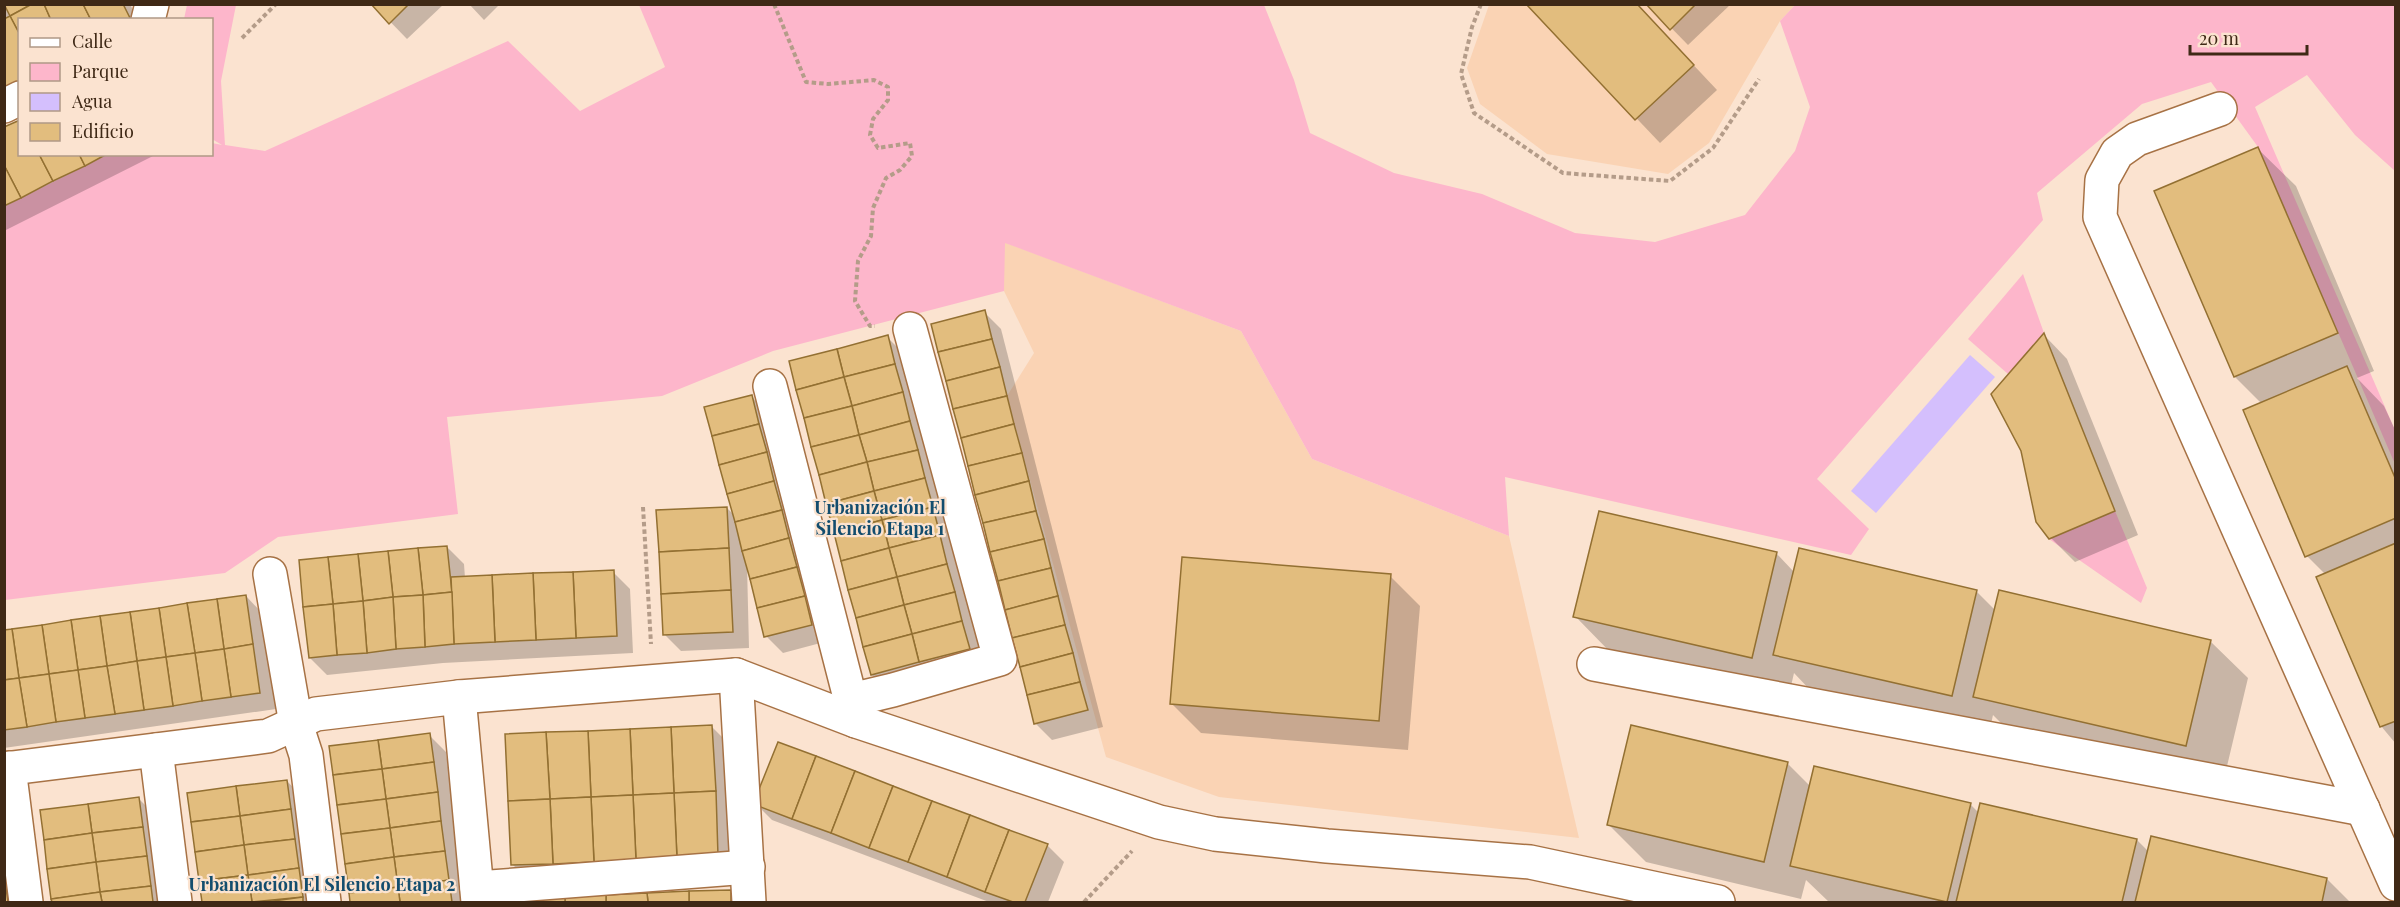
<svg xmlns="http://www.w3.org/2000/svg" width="2400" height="907" font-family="'Playfair Display',serif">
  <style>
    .built { fill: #fad3b4 }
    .green { fill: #fdb6cb }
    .water { fill: #d4bffd }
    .shadow { fill: #0003 }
    .building { fill: #e2bd7e; stroke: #937032; stroke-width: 1.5 }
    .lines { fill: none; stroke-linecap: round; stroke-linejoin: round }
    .minor-casing { stroke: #a77245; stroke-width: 36 }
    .path { stroke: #b49c89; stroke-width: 4; stroke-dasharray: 4.5 3; stroke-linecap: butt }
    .minor { stroke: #fff; stroke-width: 33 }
    .labels { text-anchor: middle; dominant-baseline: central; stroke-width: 4.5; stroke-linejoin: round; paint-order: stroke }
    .neighbourhood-label { font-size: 18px; font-weight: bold; fill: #134d6e; stroke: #fbe3d0 }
  </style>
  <rect width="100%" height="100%" fill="#fbe3d0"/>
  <g class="built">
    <polygon points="1489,5 1795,5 1780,21 1709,143 1668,174 1547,154 1480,104 1467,68"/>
    <polygon points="1004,242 1241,331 1312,459 1509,536 1579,838 1219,797 1106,757 1007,396 1034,353 1004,291"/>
  </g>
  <g class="green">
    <polygon points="187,5 236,5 221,81 225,145 265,151 508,41 580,111 665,67 639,5 1264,5 1294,80 1310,133 1394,173 1482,194 1575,233 1655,242 1745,215 1795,151 1810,107 1780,21 1795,5 2395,5 2395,171 2355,135 2307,75 2255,107 2395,430 2395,464 2258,147 2211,82 2142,104 2037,193 2043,220 1817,479 1869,529 1851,555 1505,477 1509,536 1312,459 1241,331 1005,243 1004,291 773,351 662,396 447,417 458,514 278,537 225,573 5,600 5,206 107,155 212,154 212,143 222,145 212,139 212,20 184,19"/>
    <polygon points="2023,274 2044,333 2008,374 1968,339"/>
    <polygon points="2115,511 2147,588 2141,603 2049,539"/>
  </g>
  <polygon class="water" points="1970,355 1995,377 1876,513 1851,491"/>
  <g class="shadow">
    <polygon points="4,4 130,4 138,20 20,20 4,122"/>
    <polygon points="373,4 444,4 407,39"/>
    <polygon points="469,4 500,4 484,20"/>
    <polygon points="1528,4 1636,4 1717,90 1660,143"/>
    <polygon points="1648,4 1731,4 1688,45"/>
    <polygon points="4,129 20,154 157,154 4,231"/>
    <polygon points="2258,149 2296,186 2374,371 2357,378 2384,406 2396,432 2396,744 2381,726 2325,574 2307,556 2262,404 2235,377 2156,192"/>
    <polygon points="984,312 1001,329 1103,727 1052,740 1035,723"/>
    <polygon points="2044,335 2067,359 2138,535 2075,562 2051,538"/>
    <polygon points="887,337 904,354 986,666 889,691 872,675"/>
    <polygon points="752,397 769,414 828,641 783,653 766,636 747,565 749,648 681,651 664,634 727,508 734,515"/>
    <polygon points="447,547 464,564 465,578 613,572 630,589 633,653 443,663 327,675 310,658"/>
    <polygon points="1776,553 1794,572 1976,591 1995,610 2210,641 2248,678 2223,783 2012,734 1993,715 1989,733 1812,692 1794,673 1789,695 1612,654 1575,616"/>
    <polygon points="1390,576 1420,606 1408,750 1201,733 1171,703"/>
    <polygon points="246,596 262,613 276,709 4,748 4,632"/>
    <polygon points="712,727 729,744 734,873 530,882 513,865"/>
    <polygon points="429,735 446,752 466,902 352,902 331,747"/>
    <polygon points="1787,763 1811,787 1970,804 1979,813 2137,840 2149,852 2327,879 2350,902 1829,902 1806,880 1801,899 1646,862 1609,825"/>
    <polygon points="287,781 303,798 317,902 204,902 189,794"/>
    <polygon points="139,799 156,816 167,902 53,902 41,812"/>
    <polygon points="755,803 1047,845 1064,862 1048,902 989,902 772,820"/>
    <polygon points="4,832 22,902 4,902"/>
    <polygon points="730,891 742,902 525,902 524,900"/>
  </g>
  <g class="building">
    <polygon points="4,4 32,4 10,16"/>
    <polygon points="32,4 44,4 51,20 20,20 20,35 10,16"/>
    <polygon points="44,4 83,4 91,20 51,20"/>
    <polygon points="83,4 123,4 131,20 91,20"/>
    <polygon points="371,4 409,4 389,24"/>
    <polygon points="1526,4 1637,4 1694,65 1635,120"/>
    <polygon points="1646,4 1696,4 1670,30"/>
    <polygon points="10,16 20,35 20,89 10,94 4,84 4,19"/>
    <polygon points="20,120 20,154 39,154 53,181 21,198 4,165 4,127"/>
    <polygon points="2258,147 2338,333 2234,377 2154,191"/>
    <polygon points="39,154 79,154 85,166 53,181"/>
    <polygon points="79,154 107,154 85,166"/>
    <polygon points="4,165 21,198 4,206"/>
    <polygon points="985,310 992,339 938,352 931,324"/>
    <polygon points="2044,333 2115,511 2049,539 2036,522 2021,451 1991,394"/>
    <polygon points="888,335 895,364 844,377 837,349"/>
    <polygon points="992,339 1000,367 946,381 938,352"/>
    <polygon points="837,349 844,377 796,390 789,361"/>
    <polygon points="895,364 903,392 852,406 844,377"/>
    <polygon points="2347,366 2396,480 2396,518 2305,557 2243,410"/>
    <polygon points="1000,367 1007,396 953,409 946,381"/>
    <polygon points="844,377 852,406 804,418 796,390"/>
    <polygon points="903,392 910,421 859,435 852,406"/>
    <polygon points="752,395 759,424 712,436 704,407"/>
    <polygon points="1007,396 1014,424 961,438 953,409"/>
    <polygon points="852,406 859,435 811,447 804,418"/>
    <polygon points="910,421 918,450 867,462 859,435"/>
    <polygon points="759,424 767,452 719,465 712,436"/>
    <polygon points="1014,424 1022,453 968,466 961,438"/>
    <polygon points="859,435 867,462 819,475 811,447"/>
    <polygon points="918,450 925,478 874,491 867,462"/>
    <polygon points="767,452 774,481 727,494 719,465"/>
    <polygon points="1022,453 1029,481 975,495 968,466"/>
    <polygon points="867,462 874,491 826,504 819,475"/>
    <polygon points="925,478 933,507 882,520 874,491"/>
    <polygon points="774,481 782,510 735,522 727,494"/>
    <polygon points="1029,481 1036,511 983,523 975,495"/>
    <polygon points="874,491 882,520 834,533 826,504"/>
    <polygon points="727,507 729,548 659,552 656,510"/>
    <polygon points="933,507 940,535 889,548 882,520"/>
    <polygon points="782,510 789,538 742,551 735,522"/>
    <polygon points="1036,511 1044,539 990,552 983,523"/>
    <polygon points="1599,511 1777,552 1752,658 1573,617"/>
    <polygon points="882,520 889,548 841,561 834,533"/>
    <polygon points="940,535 947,564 897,577 889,548"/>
    <polygon points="789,538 797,567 750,579 742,551"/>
    <polygon points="1044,539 1051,568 998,581 990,552"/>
    <polygon points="2396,543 2396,721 2380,727 2316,577"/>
    <polygon points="447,546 452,592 423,595 418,548"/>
    <polygon points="418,548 423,595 393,597 388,551"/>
    <polygon points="729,548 731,590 661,594 659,552"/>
    <polygon points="889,548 897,577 848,590 841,561"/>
    <polygon points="1799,548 1977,590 1952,696 1773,655"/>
    <polygon points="388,551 393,597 363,601 358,554"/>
    <polygon points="358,554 363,601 333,604 328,557"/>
    <polygon points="328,557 333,604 303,607 299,560"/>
    <polygon points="1182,557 1391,574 1379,721 1170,704"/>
    <polygon points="947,564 955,592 904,605 897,577"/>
    <polygon points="797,567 805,596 757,608 750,579"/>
    <polygon points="1051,568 1058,596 1005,610 998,581"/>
    <polygon points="614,570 617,636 576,638 573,572"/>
    <polygon points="573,572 576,638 536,640 533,573"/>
    <polygon points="533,573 536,640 495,642 492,575"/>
    <polygon points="492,575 495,642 454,644 451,577"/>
    <polygon points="897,577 904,605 856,618 848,590"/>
    <polygon points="731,590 733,632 663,635 661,594"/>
    <polygon points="1999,590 2211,640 2186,746 1973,697"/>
    <polygon points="452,592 454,644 425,647 423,595"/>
    <polygon points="955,592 962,621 912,634 904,605"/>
    <polygon points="246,595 253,644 224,649 217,599"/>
    <polygon points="423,595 425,647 396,649 393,597"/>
    <polygon points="805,596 812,625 764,637 757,608"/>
    <polygon points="1058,596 1065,625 1012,638 1005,610"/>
    <polygon points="393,597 396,649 367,653 363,601"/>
    <polygon points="217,599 224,649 195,653 187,603"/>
    <polygon points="363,601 367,653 337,655 333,604"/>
    <polygon points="187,603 195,653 166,657 159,608"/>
    <polygon points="333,604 337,655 309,658 303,607"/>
    <polygon points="904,605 912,634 863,647 856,618"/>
    <polygon points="159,608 166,657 137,661 130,612"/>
    <polygon points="130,612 137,661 107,666 100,616"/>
    <polygon points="100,616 107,666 78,670 71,620"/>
    <polygon points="71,620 78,670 49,674 42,625"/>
    <polygon points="962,621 970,649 919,662 912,634"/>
    <polygon points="42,625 49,674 19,678 12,629"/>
    <polygon points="1065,625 1073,653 1020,667 1012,638"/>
    <polygon points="12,629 19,678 4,680 4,630"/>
    <polygon points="912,634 919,662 871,675 863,647"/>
    <polygon points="253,644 260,693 231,697 224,649"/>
    <polygon points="224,649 231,697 202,701 195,653"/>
    <polygon points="195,653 202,701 173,706 166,657"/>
    <polygon points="1073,653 1080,682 1027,695 1020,667"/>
    <polygon points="166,657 173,706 144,710 137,661"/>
    <polygon points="137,661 144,710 115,714 107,666"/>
    <polygon points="107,666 115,714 85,718 78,670"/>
    <polygon points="78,670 85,718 56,722 49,674"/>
    <polygon points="49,674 56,722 27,727 19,678"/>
    <polygon points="19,678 27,727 4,730 4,680"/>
    <polygon points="1080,682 1088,710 1034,724 1027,695"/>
    <polygon points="712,725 716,791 674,793 671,727"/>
    <polygon points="1631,725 1788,762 1764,862 1607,825"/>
    <polygon points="671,727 674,793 633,795 630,729"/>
    <polygon points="630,729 633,795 591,797 588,731"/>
    <polygon points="588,731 591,797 550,799 546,732"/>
    <polygon points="546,732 550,799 508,801 505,734"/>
    <polygon points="430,733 434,762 382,769 378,740"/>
    <polygon points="378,740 382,769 333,775 329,746"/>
    <polygon points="778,742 816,756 792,819 753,804"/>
    <polygon points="816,756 855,771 831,833 792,819"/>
    <polygon points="434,762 438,792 386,799 382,769"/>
    <polygon points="1814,766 1971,803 1947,902 1790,866"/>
    <polygon points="382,769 386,799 337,805 333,775"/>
    <polygon points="855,771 893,786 869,848 831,833"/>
    <polygon points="287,780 291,809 240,816 236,786"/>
    <polygon points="236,786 240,816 191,822 187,793"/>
    <polygon points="893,786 932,801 908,862 869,848"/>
    <polygon points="716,791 718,856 677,858 674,793"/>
    <polygon points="438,792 441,821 390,828 386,799"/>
    <polygon points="674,793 677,858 636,860 633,795"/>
    <polygon points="633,795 636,860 594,862 591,797"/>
    <polygon points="139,797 143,827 92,833 88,804"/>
    <polygon points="591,797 594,862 553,864 550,799"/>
    <polygon points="386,799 390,828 341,834 337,805"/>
    <polygon points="550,799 553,864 511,865 508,801"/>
    <polygon points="932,801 970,815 947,877 908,862"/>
    <polygon points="1980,803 2137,839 2122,902 1956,902"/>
    <polygon points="88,804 92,833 44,840 40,810"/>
    <polygon points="291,809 295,839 244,845 240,816"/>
    <polygon points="970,815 1009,830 985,892 947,877"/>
    <polygon points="240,816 244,845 195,852 191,822"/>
    <polygon points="441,821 445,851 394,857 390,828"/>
    <polygon points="143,827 147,856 96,862 92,833"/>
    <polygon points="390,828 394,857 345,864 341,834"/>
    <polygon points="1009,830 1048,844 1025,902 1013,902 985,892"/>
    <polygon points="92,833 96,862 47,869 44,840"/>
    <polygon points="2151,836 2327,878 2322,902 2135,902"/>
    <polygon points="295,839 299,868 248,875 244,845"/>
    <polygon points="244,845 248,875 199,881 195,852"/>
    <polygon points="445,851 449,880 398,887 394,857"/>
    <polygon points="147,856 151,886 100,892 96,862"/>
    <polygon points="394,857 398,887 349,893 345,864"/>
    <polygon points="96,862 100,892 51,899 47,869"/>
    <polygon points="299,868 303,897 252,902 248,875"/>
    <polygon points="248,875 252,902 202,902 199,881"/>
    <polygon points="449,880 452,902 400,902 398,887"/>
    <polygon points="5,881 8,902 4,902"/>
    <polygon points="151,886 153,902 102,902 100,892"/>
    <polygon points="398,887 400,902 350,902 349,893"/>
    <polygon points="731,890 731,902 689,902 689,891"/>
    <polygon points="689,891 689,902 648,902 647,893"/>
    <polygon points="100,892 102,902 52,902 51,899"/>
    <polygon points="647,893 648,902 606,902 606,895"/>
    <polygon points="606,895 606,902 565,902 565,897"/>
    <polygon points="303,897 303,902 266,902"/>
    <polygon points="565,897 565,902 523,902 523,899"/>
  </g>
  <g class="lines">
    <defs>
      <g id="minor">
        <polyline points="148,20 152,4"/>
        <polyline points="4,106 20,98"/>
        <polyline points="2220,109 2137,139 2117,153 2102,180 2100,217 2396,884"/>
        <polyline points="770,386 856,721"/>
        <polyline points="270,574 296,724 306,755 324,902"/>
        <polyline points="1594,664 2363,809"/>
        <polyline points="736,675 749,902"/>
        <polyline points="459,697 478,902"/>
        <polyline points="851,700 893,690 1000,659 910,329"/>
        <polyline points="156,750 175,902"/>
        <polyline points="9,768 26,902"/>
        <polyline points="4,769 268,736 316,714 459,697 736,675 856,721 1159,822 1215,834 1327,846 1530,862 1718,902"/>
        <polyline points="477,888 748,867"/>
      </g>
    </defs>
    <use href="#minor" class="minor-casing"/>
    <g class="path">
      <polyline points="774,4 806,82 828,84 874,80 888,87 888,100 873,119 870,135 878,148 910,143 912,156 900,170 886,178 873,208 871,236 858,261 855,301 870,326 875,326"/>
      <polyline points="1481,4 1472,27 1461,74 1474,113 1563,173 1670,181 1713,148 1759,79"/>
      <polyline points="242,38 276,4"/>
      <polyline points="643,507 651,644"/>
      <polyline points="1084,902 1132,851"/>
    </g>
    <use href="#minor" class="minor"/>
  </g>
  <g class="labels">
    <g class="neighbourhood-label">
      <text x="880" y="507">Urbanización El<tspan x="880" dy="21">Silencio Etapa 1</tspan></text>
      <text x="322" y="884">Urbanización El Silencio Etapa 2</text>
    </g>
  </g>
  <rect width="2400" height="907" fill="none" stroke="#3f2916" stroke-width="12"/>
  <rect x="18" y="18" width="195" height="138" fill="#fbe3d0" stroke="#b09986" stroke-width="1.5"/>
  <rect x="30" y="38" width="30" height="9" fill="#ffffff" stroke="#b09986" stroke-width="1.5"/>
  <text x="72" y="48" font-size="18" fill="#3f2916">Calle</text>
  <rect x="30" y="63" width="30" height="18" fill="#fdb6cb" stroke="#b09986" stroke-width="1.5"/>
  <text x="72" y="78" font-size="18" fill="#3f2916">Parque</text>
  <rect x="30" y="93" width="30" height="18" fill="#d4bffd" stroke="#b09986" stroke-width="1.5"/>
  <text x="72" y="108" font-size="18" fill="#3f2916">Agua</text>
  <rect x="30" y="123" width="30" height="18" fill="#e2bd7e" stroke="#b09986" stroke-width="1.5"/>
  <text x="72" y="138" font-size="18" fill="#3f2916">Edificio</text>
  <path d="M2190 45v9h117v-9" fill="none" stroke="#3f2916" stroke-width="3"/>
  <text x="2199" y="45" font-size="18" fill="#3f2916" stroke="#fbe3d0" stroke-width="4.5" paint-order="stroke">20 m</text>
</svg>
